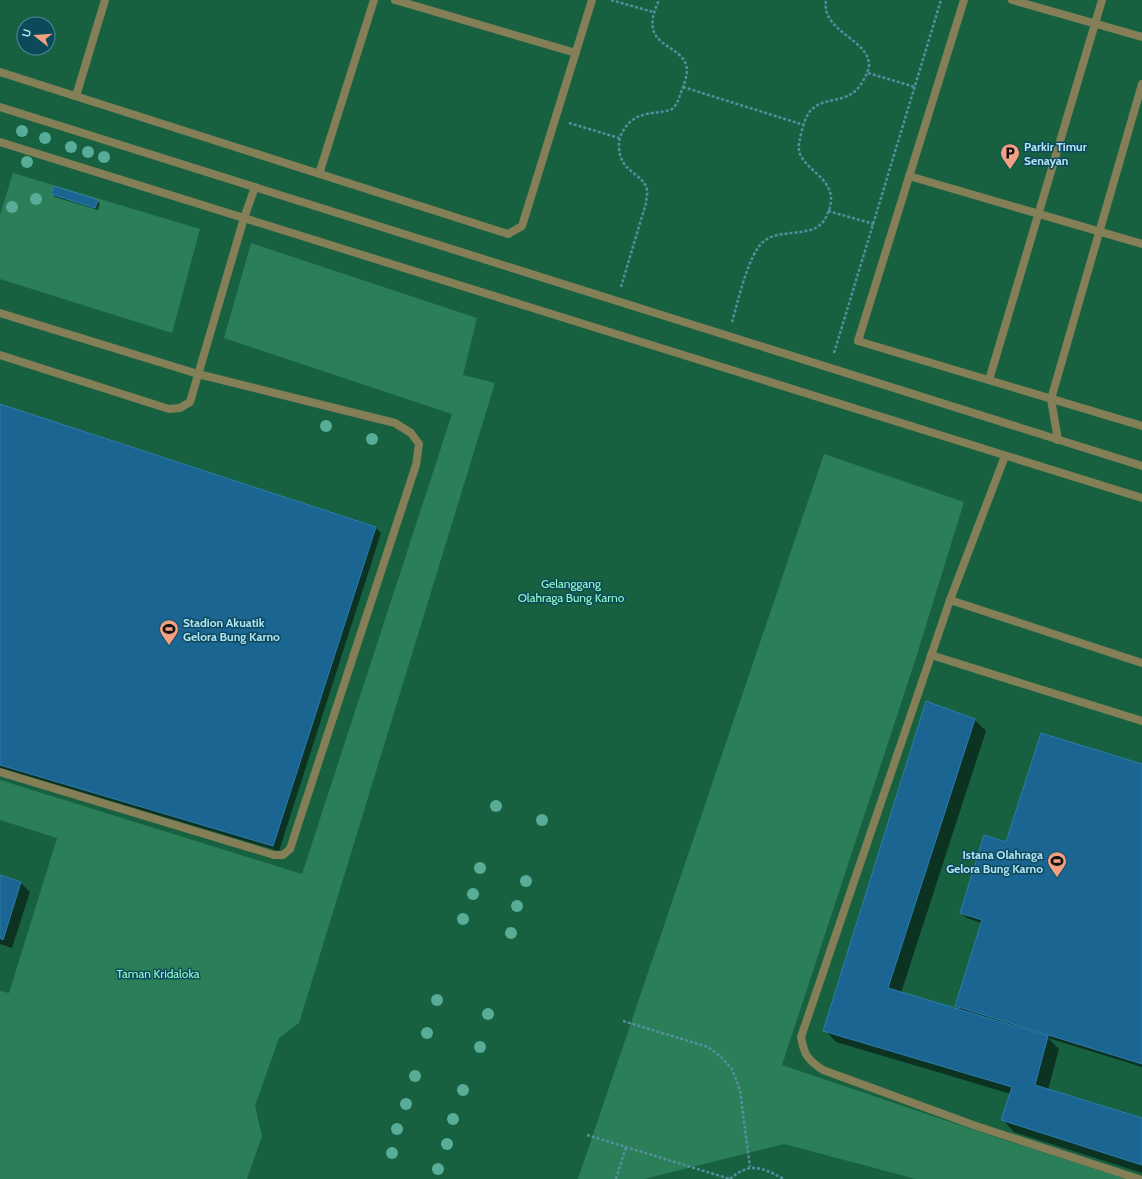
<svg xmlns="http://www.w3.org/2000/svg" width="1142" height="1179" font-family="Cabin,sans-serif">
  <style>
    .green { fill: #176141; fill-rule: evenodd }
    .forest { fill: #2a7f59 }
    .shadow { fill: #0007 }
    .building { fill: #1a6592; stroke: #2d7cad }
    .lines { fill: none; stroke-linecap: round; stroke-linejoin: round }
    .path { stroke: #568e9f; stroke-width: 2.5; stroke-dasharray: 3 2; stroke-linecap: butt }
    .lane { stroke: #857f58; stroke-width: 8 }
    .tree { fill: #57ad97 }
    .labels { text-anchor: middle; dominant-baseline: central; stroke-width: 3; stroke-linejoin: round; paint-order: stroke }
    .poi-label { font-size: 12px; font-weight: bold; fill: #b4e4f4; stroke: #0c4a5b; text-anchor: start }
    .park-label { font-size: 12px; fill: #94fec8; stroke: #0c4a5b }
  </style>
  <rect width="100%" height="100%" fill="#0c4a5b"/>
  <path class="green" d="M0,0h1142v1179h-1142zM24,24h24v24h-24z"/>
  <g class="forest">
    <polygon points="13,173 200,229 172,333 0,279 0,215"/>
    <polygon points="251,243 477,318 463,375 495,383 299,1023 279,1038 255,1106 262,1136 247,1179 0,1179 0,991 9,993 57,838 0,820 0,780 302,874 452,414 224,338"/>
    <polygon points="824,454 964,502 915,661 782,1065 971,1129 1126,1179 916,1179 784,1144 644,1179 578,1179"/>
  </g>
  <g class="shadow">
    <polygon points="52,194 97,201 100,203 98,210 55,197"/>
    <polygon points="0,405 375,527 381,533 279,851 0,768"/>
    <polygon points="974,719 986,731 901,993 963,1012 957,1005 982,923 967,918 961,913 1007,843 1142,765 1142,1067 1048,1038 1059,1049 1048,1090 1142,1120 1142,1173 1014,1132 1003,1120 1011,1094 836,1042 825,1030"/>
    <polygon points="0,877 21,883 30,892 12,948 0,944"/>
  </g>
  <g class="building">
    <polygon points="54,186 98,200 95,208 51,194"/>
    <polygon points="0,404 376,527 273,846 0,765"/>
    <polygon points="926,701 975,719 888,988 1048,1036 1035,1085 1142,1118 1142,1165 1001,1120 1012,1087 823,1031"/>
    <polygon points="1041,733 1142,764 1142,1064 955,1006 982,920 960,913 984,835 1006,842"/>
    <polygon points="0,875 21,882 3,940 0,938"/>
  </g>
  <g class="lines">
    <g class="path">
      <polyline points="611,0 653,12"/>
      <polyline points="868,73 915,87"/>
      <polyline points="683,87 804,125"/>
      <polyline points="569,123 619,138"/>
      <polyline points="828,211 874,224"/>
      <path d="M621,287l25,-84c0,-4 2,-9 1,-13 -3,-17 -28,-17 -28,-44 0,-3 0,-6 1,-9 9,-20 20,-23 41,-25 3,-1 8,-1 11,-3 6,-5 7,-12 10,-19 2,-5 5,-14 5,-20 -2,-29 -52,-19 -28,-70"/>
      <path d="M732,322c6,-20 16,-68 32,-81 18,-14 51,-1 62,-24 21,-41 -31,-45 -27,-73 2,-11 5,-26 12,-34 16,-16 39,-3 53,-31 2,-4 5,-9 5,-14 0,-26 -48,-33 -43,-65"/>
      <polyline points="834,353 941,0"/>
      <polyline points="623,1021 708,1047 721,1057 732,1069 740,1090 750,1167"/>
      <polyline points="587,1135 730,1179"/>
      <polyline points="616,1179 626,1147"/>
      <path d="M730,1179c21,-18 32,-11 54,0"/>
    </g>
    <g class="lane">
      <polyline points="395,0 576,53"/>
      <polyline points="964,0 858,341 1142,426"/>
      <polyline points="1012,0 1142,37"/>
      <polyline points="0,72 508,234 522,226 592,0"/>
      <polyline points="76,96 105,0"/>
      <polyline points="0,107 1142,466"/>
      <polyline points="0,142 1142,498"/>
      <polyline points="319,174 374,0"/>
      <polyline points="909,176 1142,244"/>
      <polyline points="0,313 198,374 395,423 411,433 419,444 416,465 290,849 283,855 274,855 0,772"/>
      <polyline points="0,355 169,409 180,408 190,402 244,218 255,187"/>
      <polyline points="989,380 1102,0"/>
      <polyline points="1058,440 1051,399 1142,84"/>
      <path d="M1005,456l-55,144 -149,437c3,18 7,23 22,33l153,56 163,53"/>
      <polyline points="950,600 1142,663"/>
      <polyline points="931,655 1142,721"/>
    </g>
  </g>
  <g class="tree">
    <circle cx="22" cy="131" r="6"/>
    <circle cx="45" cy="138" r="6"/>
    <circle cx="71" cy="147" r="6"/>
    <circle cx="88" cy="152" r="6"/>
    <circle cx="104" cy="157" r="6"/>
    <circle cx="27" cy="162" r="6"/>
    <circle cx="36" cy="199" r="6"/>
    <circle cx="12" cy="207" r="6"/>
    <circle cx="326" cy="426" r="6"/>
    <circle cx="372" cy="439" r="6"/>
    <circle cx="496" cy="806" r="6"/>
    <circle cx="542" cy="820" r="6"/>
    <circle cx="480" cy="868" r="6"/>
    <circle cx="526" cy="881" r="6"/>
    <circle cx="473" cy="894" r="6"/>
    <circle cx="517" cy="906" r="6"/>
    <circle cx="463" cy="919" r="6"/>
    <circle cx="511" cy="933" r="6"/>
    <circle cx="437" cy="1000" r="6"/>
    <circle cx="488" cy="1014" r="6"/>
    <circle cx="427" cy="1033" r="6"/>
    <circle cx="480" cy="1047" r="6"/>
    <circle cx="415" cy="1076" r="6"/>
    <circle cx="463" cy="1090" r="6"/>
    <circle cx="406" cy="1104" r="6"/>
    <circle cx="453" cy="1119" r="6"/>
    <circle cx="397" cy="1129" r="6"/>
    <circle cx="447" cy="1144" r="6"/>
    <circle cx="392" cy="1153" r="6"/>
    <circle cx="438" cy="1169" r="6"/>
  </g>
  <defs>
    <symbol id="parking-pin" viewBox="-11 -11 22 30"><path d="M0 17L-7.5 6A9.5 9.5 0 1 1 7.5 6Z" fill="#f3a082" stroke="#0c4a5b"/><path d="M-3.5-5.5H1a3.5 3.5 0 0 1 0 7H-1V5.5H-3.5ZM-1-3.4V-.6H.8a1.4 1.4 0 0 0 0-2.8Z" fill="#111"/></symbol>
    <symbol id="stadium-pin" viewBox="-11 -11 22 30"><path d="M0 17L-7.5 6A9.5 9.5 0 1 1 7.5 6Z" fill="#f3a082" stroke="#0c4a5b"/><path d="M0-5a6.5 5 0 1 0 0 10a6.5 5 0 1 0 0-10ZM-3.5-1.8h7v3.6h-7Z" fill="#111"/></symbol>
  </defs>
  <g fill-rule="evenodd">
    <use href="#parking-pin" x="999" y="142" width="22" height="30"/>
    <use href="#stadium-pin" x="158" y="618" width="22" height="30"/>
    <use href="#stadium-pin" x="1046" y="850" width="22" height="30"/>
  </g>
  <g class="labels">
    <g class="poi-label">
      <text x="1024" y="146">Parkir Timur<tspan x="1024" dy="14">Senayan</tspan></text>
      <text x="183" y="622">Stadion Akuatik<tspan x="183" dy="14">Gelora Bung Karno</tspan></text>
      <text x="1043" y="854" text-anchor="end">Istana Olahraga<tspan x="1043" dy="14">Gelora Bung Karno</tspan></text>
    </g>
    <g class="park-label">
      <text x="571" y="583">Gelanggang<tspan x="571" dy="14">Olahraga Bung Karno</tspan></text>
      <text x="158" y="973">Taman Kridaloka</text>
    </g>
  </g>
  <g transform="translate(36 36) rotate(287)"><circle r="19" fill="#0c4a5b" stroke="#4f8898"/>
  <path d="M0-3L7 15L0 10L-7 15Z" fill="#f3a082"/>
  <text y="-6" font-size="11" font-weight="bold" text-anchor="middle" fill="#b4e4f4">U</text>
  </g>
</svg>
